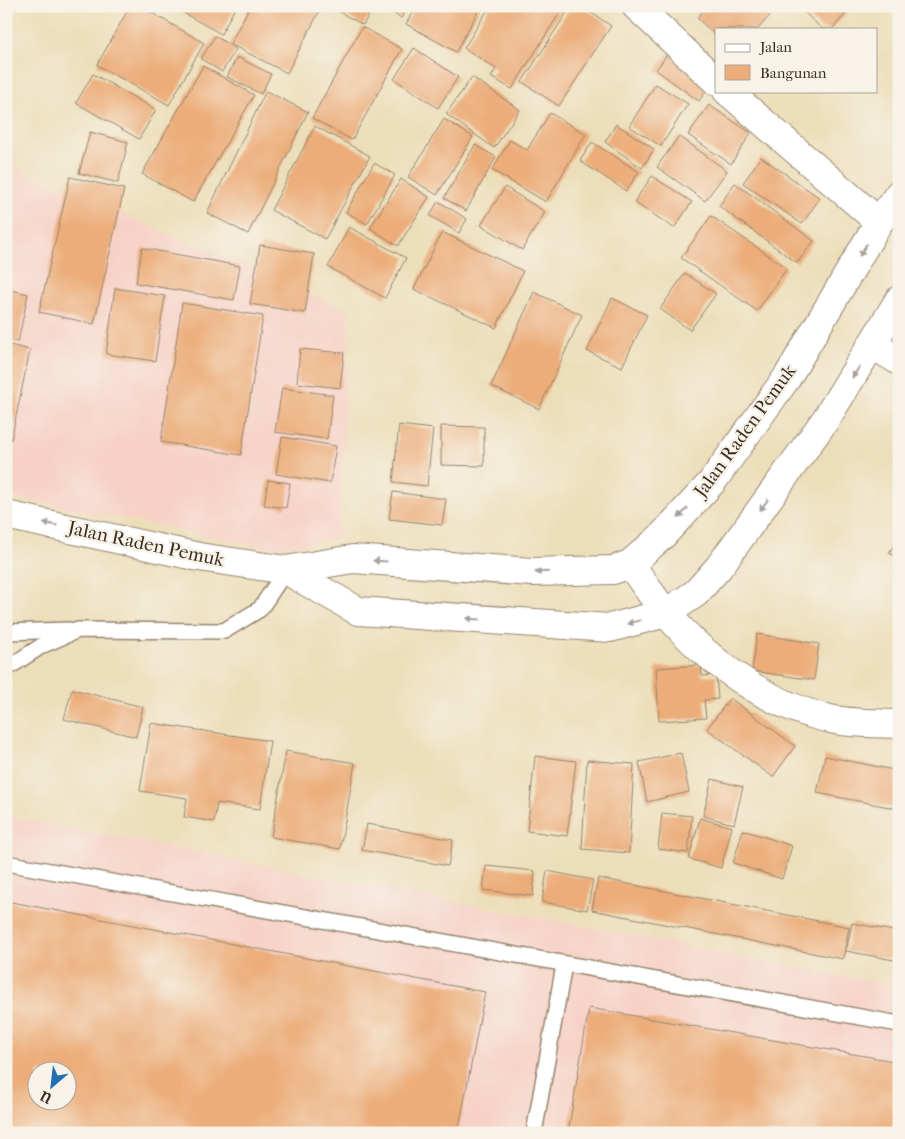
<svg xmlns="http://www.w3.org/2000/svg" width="905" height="1139" font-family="'IM FELL French Canon',serif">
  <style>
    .built { fill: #f7d1c6; fill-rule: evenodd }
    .building { fill: #ecad7a; fill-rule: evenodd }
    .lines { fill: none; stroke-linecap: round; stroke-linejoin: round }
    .lane-casing { stroke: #94846c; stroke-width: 18 }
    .street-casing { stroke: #94846c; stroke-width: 30 }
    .highway-casing { stroke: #94846c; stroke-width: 30 }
    .lane { stroke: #fff; stroke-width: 15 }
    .street { stroke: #fff; stroke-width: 28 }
    .highway { stroke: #fff; stroke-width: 28 }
    .oneway { fill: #a79f9a }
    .labels { text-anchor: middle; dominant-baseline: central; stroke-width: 5; stroke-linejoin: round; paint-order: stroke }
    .street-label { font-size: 19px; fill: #3b2a1e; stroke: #f7f3e8 }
  </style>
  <rect width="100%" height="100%" fill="#f7f3e8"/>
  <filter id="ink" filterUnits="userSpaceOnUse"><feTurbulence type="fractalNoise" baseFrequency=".02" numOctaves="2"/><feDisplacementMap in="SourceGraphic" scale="10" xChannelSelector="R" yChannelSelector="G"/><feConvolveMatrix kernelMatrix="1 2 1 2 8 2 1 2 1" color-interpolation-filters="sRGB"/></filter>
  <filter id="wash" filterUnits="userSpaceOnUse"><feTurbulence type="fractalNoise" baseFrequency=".0096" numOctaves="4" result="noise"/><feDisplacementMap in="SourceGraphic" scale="20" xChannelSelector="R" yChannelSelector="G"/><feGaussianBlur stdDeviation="1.12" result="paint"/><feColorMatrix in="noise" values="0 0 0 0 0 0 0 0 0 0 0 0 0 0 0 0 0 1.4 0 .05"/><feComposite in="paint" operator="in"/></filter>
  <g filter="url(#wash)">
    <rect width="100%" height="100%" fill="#eddeba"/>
    <g class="built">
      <polygon points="6,165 349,310 339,538 275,549 6,496"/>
      <path d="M6,816l893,171v146h-893zM38,1072h30v30h-30z"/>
    </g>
    <g id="blocks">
      <g class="building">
        <polygon points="130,6 140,6 204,43 169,105 97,65"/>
        <polygon points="171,6 236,6 221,34"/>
        <polygon points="250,6 313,6 320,10 287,73 230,44"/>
        <polygon points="329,6 374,6 363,25"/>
        <polygon points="381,6 408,6 401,18"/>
        <polygon points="416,6 481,6 456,52 406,24"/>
        <polygon points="490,6 559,6 562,9 512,89 491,77 496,69 464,48"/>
        <polygon points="571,6 581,6 611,26 559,106 522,82"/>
        <polygon points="707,6 778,6 758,29 716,29 716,36 697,18"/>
        <polygon points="798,6 853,6 832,29 822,29"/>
        <polygon points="362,27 402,49 352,140 312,118"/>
        <polygon points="215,36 236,49 222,72 201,59"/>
        <polygon points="414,48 458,77 438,108 394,79"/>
        <polygon points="668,53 711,84 699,101 656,70"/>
        <polygon points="237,57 271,74 261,94 227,77"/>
        <polygon points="203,66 254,95 193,202 142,174"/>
        <polygon points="93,74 156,110 139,139 76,103"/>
        <polygon points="472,77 520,110 494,148 446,114"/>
        <polygon points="656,84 688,104 661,146 629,126"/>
        <polygon points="266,91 308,112 248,234 207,213"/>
        <polygon points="709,105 751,133 731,164 688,135"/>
        <polygon points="550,113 586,134 546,202 492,170 510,140 527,150"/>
        <polygon points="444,119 473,137 437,195 408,177"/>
        <polygon points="616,124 654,149 642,168 605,142"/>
        <polygon points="315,126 370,156 325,239 271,210"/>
        <polygon points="90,132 128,142 118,183 79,173"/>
        <polygon points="679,136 727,171 705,201 657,167"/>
        <polygon points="592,142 639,172 626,191 580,161"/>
        <polygon points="475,145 496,157 466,211 444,198"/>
        <polygon points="761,157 820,198 802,224 743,183"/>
        <polygon points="374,163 395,175 367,224 346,212"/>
        <polygon points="652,176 692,202 674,228 634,202"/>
        <polygon points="70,177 124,189 94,324 39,312"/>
        <polygon points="401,179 429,197 398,246 370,228"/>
        <polygon points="735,183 814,241 797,263 719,206"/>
        <polygon points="505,187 545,212 522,250 481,225"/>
        <polygon points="438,201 467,219 459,233 430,216"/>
        <polygon points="711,216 787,268 757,311 681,258"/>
        <polygon points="349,227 406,258 385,298 328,267"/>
        <polygon points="442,232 523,271 496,328 414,289"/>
        <polygon points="260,245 314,254 305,313 250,304"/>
        <polygon points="142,248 240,266 234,300 136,283"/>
        <polygon points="685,273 716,294 690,330 660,309"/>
        <polygon points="115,288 165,296 155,361 106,354"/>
        <polygon points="6,289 28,294 18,342 6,339"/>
        <polygon points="534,292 582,315 539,409 491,386"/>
        <polygon points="612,298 647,315 622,367 587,351"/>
        <polygon points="182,303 263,316 241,455 161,442"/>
        <polygon points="6,344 30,350 11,440 6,439"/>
        <polygon points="300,349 344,353 340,388 297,383"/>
        <polygon points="282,388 333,395 327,439 275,432"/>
        <polygon points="399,425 433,429 427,486 393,482"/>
        <polygon points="441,426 484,427 484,466 441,465"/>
        <polygon points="282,437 336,446 330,483 276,474"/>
        <polygon points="268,480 290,483 286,508 264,505"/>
        <polygon points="393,492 446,499 442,525 389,519"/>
        <polygon points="899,537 899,558 889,553"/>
        <polygon points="757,634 819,644 814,680 752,671"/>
        <polygon points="701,665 702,676 716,675 718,699 704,700 706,718 659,721 656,668"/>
        <polygon points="72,689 143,707 136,737 64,719"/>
        <polygon points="730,698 795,746 773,777 707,729"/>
        <polygon points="151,723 270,741 260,809 217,803 214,822 184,817 187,798 140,791"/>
        <polygon points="286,751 355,763 340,849 271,837"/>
        <polygon points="681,753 689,792 647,802 639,762"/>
        <polygon points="535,756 576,761 567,836 527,831"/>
        <polygon points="825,756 899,771 899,809 817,793"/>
        <polygon points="587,760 634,764 629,853 582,849"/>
        <polygon points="712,779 743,787 734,824 703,816"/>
        <polygon points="662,813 692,816 688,853 658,849"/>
        <polygon points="700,818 732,827 721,868 689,859"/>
        <polygon points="367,824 453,840 448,866 362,850"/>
        <polygon points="743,830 792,846 782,879 733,863"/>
        <polygon points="486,866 535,871 533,896 483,890"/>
        <polygon points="547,871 593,880 587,910 542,902"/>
        <polygon points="598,878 849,927 843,959 592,910"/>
        <path d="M6,901l479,91 -27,141h-452zM38,1072h30v30h-30z"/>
        <polygon points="852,923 899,932 899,961 846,951"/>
        <polygon points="589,1008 899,1062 899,1133 568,1133"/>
      </g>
    </g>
  </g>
  <g filter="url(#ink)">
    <use href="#blocks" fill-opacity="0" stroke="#94846c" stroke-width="1"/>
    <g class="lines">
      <defs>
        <g id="lane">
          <polyline points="6,632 69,630"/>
          <polyline points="6,669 43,645 78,630 224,631 260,609 286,570"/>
          <polyline points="6,863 899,1024"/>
          <polyline points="534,1133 564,965"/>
        </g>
        <g id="street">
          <polyline points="636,6 716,81"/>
          <polyline points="727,91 879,222"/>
          <polyline points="873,345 899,361"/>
          <path d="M630,564c12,16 23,34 36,49 40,47 100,91 160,105 23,6 49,5 73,6"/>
        </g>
        <g id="highway">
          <polyline points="6,515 199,557 286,570 353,559 532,572 613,570 630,564 662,536 712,482 788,376 879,222 899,194"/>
          <polyline points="286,570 358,611 610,628 666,613 696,593 719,567 826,419 899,300"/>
        </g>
      </defs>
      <use href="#lane" class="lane-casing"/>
      <use href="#street" class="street-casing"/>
      <use href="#highway" class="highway-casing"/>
      <use href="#lane" class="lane"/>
      <use href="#street" class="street"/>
      <use href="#highway" class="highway"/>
    </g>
    <defs><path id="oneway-solid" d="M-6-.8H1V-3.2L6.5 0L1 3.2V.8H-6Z" transform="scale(1.25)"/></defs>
    <g class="oneway">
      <use href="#oneway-solid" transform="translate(863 250) rotate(121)"/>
      <use href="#oneway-solid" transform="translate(856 372) rotate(122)"/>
      <use href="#oneway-solid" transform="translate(764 505) rotate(126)"/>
      <use href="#oneway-solid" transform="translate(683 513) rotate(133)"/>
      <use href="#oneway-solid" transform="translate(50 524) rotate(-168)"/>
      <use href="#oneway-solid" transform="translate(380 561) rotate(-176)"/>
      <use href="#oneway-solid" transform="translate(542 572) rotate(178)"/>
      <use href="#oneway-solid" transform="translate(473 619) rotate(-176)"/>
      <use href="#oneway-solid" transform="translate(634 622) rotate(165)"/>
    </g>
  </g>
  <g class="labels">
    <g class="street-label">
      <text transform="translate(745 431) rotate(-54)">Jalan Raden Pemuk</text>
      <text transform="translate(146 544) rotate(12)">Jalan Raden Pemuk</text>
    </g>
  </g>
  <rect width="905" height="1139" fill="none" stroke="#f7f3e8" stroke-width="25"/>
  <rect x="715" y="28" width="162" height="65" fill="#f7f3e8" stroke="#aca397"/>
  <rect x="725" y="44" width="25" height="8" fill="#ffffff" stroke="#aca397"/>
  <text x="760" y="52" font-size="15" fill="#3b2a1e">Jalan</text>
  <rect x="725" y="65" width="25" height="15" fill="#ecad7a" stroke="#aca397"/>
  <text x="760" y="78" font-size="15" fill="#3b2a1e">Bangunan</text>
  <g transform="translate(52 1086) rotate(208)"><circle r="24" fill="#f7f3e8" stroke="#aca397"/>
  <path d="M0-4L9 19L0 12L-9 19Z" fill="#1f6fb2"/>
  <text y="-8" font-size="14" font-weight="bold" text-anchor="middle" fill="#3b2a1e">U</text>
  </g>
</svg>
